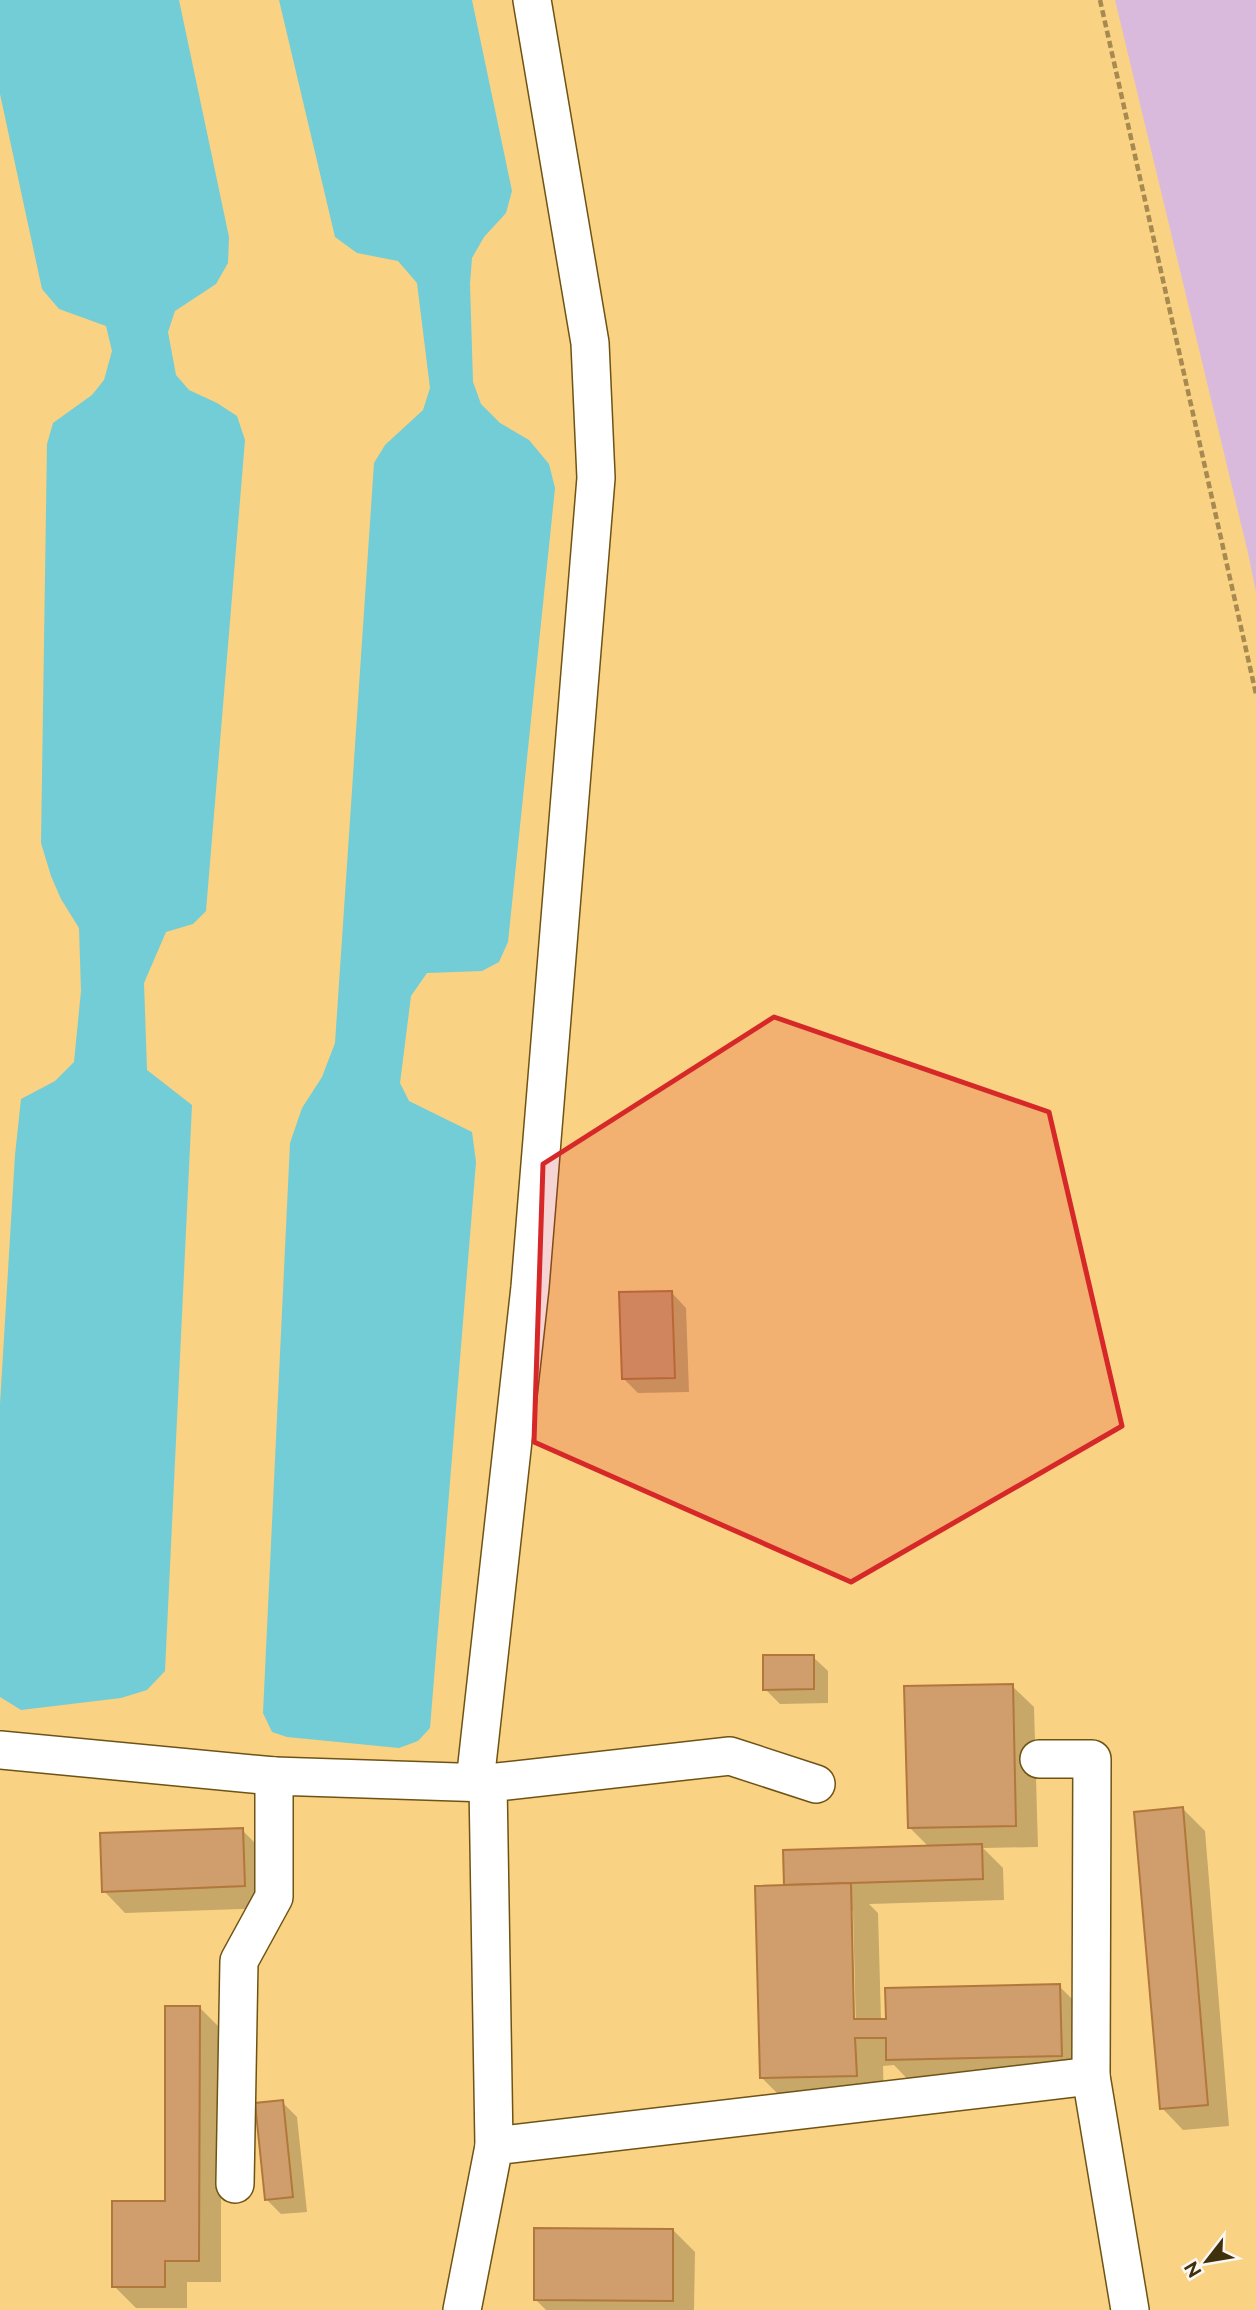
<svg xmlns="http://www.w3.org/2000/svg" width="1256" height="2310" font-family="Raleway,sans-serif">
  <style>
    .green { fill: #dabadc }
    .water { fill: #72cdd6 }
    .shadow { fill: #0003; fill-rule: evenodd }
    .building { fill: #d09d6d; stroke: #b2773b; stroke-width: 2 }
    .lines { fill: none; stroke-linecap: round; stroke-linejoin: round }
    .minor-casing { stroke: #6e5314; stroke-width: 40 }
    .path { stroke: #a68a4f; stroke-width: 4.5; stroke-dasharray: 7 3.5; stroke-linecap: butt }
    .minor { stroke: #fff; stroke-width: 37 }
    .marked { fill: #d62828; fill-opacity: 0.2; stroke: #d62828; stroke-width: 5; stroke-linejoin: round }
  </style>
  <rect width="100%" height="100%" fill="#f9d284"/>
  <polygon class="green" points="1115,0 1256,0 1256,592 1248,553"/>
  <g class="water">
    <polygon points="0,0 179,0 229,237 228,263 216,284 175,311 168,332 176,375 189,390 217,403 237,416 245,440 206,911 193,924 166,932 144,983 147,1070 192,1105 165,1671 147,1690 121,1698 21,1710 0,1697 0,1404 15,1155 21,1099 55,1081 74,1062 81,991 79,928 61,899 51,876 41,843 47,444 53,423 92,395 104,380 112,351 106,326 59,309 42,289 0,94"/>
    <polygon points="279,0 472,0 512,191 506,213 484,237 472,258 470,284 473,382 481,404 500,423 529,440 549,464 555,488 508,942 499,962 482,971 427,973 411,996 400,1083 409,1101 472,1132 476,1162 430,1728 418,1741 399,1748 287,1737 272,1732 263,1713 290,1143 302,1108 322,1077 335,1043 374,463 385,445 423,410 430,388 417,283 398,261 357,253 335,237"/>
  </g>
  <g class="shadow">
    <polygon points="672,1293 686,1308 689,1392 638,1393 623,1378"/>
    <polygon points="813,1657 828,1671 828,1703 780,1704 765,1689"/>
    <path d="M1012,1686l22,21 4,140 -55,1 20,20 1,32 -135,4 9,9 3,107 178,-34 28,28 2,69 -173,5 -22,-23 -11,1 1,38 -94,2 -28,-28 24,-191 -1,-35 145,-4 -21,-21zM850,1911h3l3,117h-3z"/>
    <polygon points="1183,1809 1205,1831 1229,2126 1183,2130 1162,2108"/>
    <polygon points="242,1830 264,1852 267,1908 125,1913 104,1891"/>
    <polygon points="199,2007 221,2029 221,2282 187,2282 187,2308 136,2308 114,2286 167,2203"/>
    <polygon points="282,2102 297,2117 307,2212 281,2214 267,2200"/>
    <polygon points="673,2230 695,2252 694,2310 546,2310 536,2300"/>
  </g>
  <g class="building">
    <polygon points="672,1291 675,1378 622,1379 619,1292"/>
    <polygon points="763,1655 814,1655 814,1689 763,1690"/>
    <polygon points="1013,1684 1016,1826 908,1828 904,1686"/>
    <polygon points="1183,1807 1208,2105 1160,2109 1134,1812"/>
    <polygon points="243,1828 245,1886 102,1892 100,1833"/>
    <polygon points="982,1844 983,1879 784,1885 783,1850"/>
    <polygon points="851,1883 854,2019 886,2019 885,1988 1060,1984 1062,2056 886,2060 886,2038 855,2038 857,2076 760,2078 755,1886"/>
    <polygon points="165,2006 200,2006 199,2261 165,2261 165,2287 112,2287 112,2201 165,2201"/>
    <polygon points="283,2100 293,2197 265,2200 255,2103"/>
    <polygon points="534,2228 673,2229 673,2301 534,2300"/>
  </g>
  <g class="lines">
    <defs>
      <g id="minor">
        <polyline points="0,1750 274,1776"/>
        <polyline points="1039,1759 1092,1759 1091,2076 1130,2310"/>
        <polyline points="475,1782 530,1287 596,478 590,343 532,0"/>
        <polyline points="494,2146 488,1783 730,1756 816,1784"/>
        <polyline points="235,2184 239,1961 274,1897 274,1776 488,1783"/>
        <polyline points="462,2310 494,2146 1091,2076"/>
      </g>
    </defs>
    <use href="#minor" class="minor-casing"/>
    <polyline class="path" points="1100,0 1256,694"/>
    <use href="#minor" class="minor"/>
  </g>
  <path class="marked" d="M774,1017l275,95 73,314 -271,156 -317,-140 9,-278z"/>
  <g transform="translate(1207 2261) rotate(239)" stroke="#fcf8f1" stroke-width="5" paint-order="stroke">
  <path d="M0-5L12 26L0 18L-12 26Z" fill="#3f300e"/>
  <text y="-10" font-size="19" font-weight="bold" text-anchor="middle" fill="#3f300e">N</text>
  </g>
</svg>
